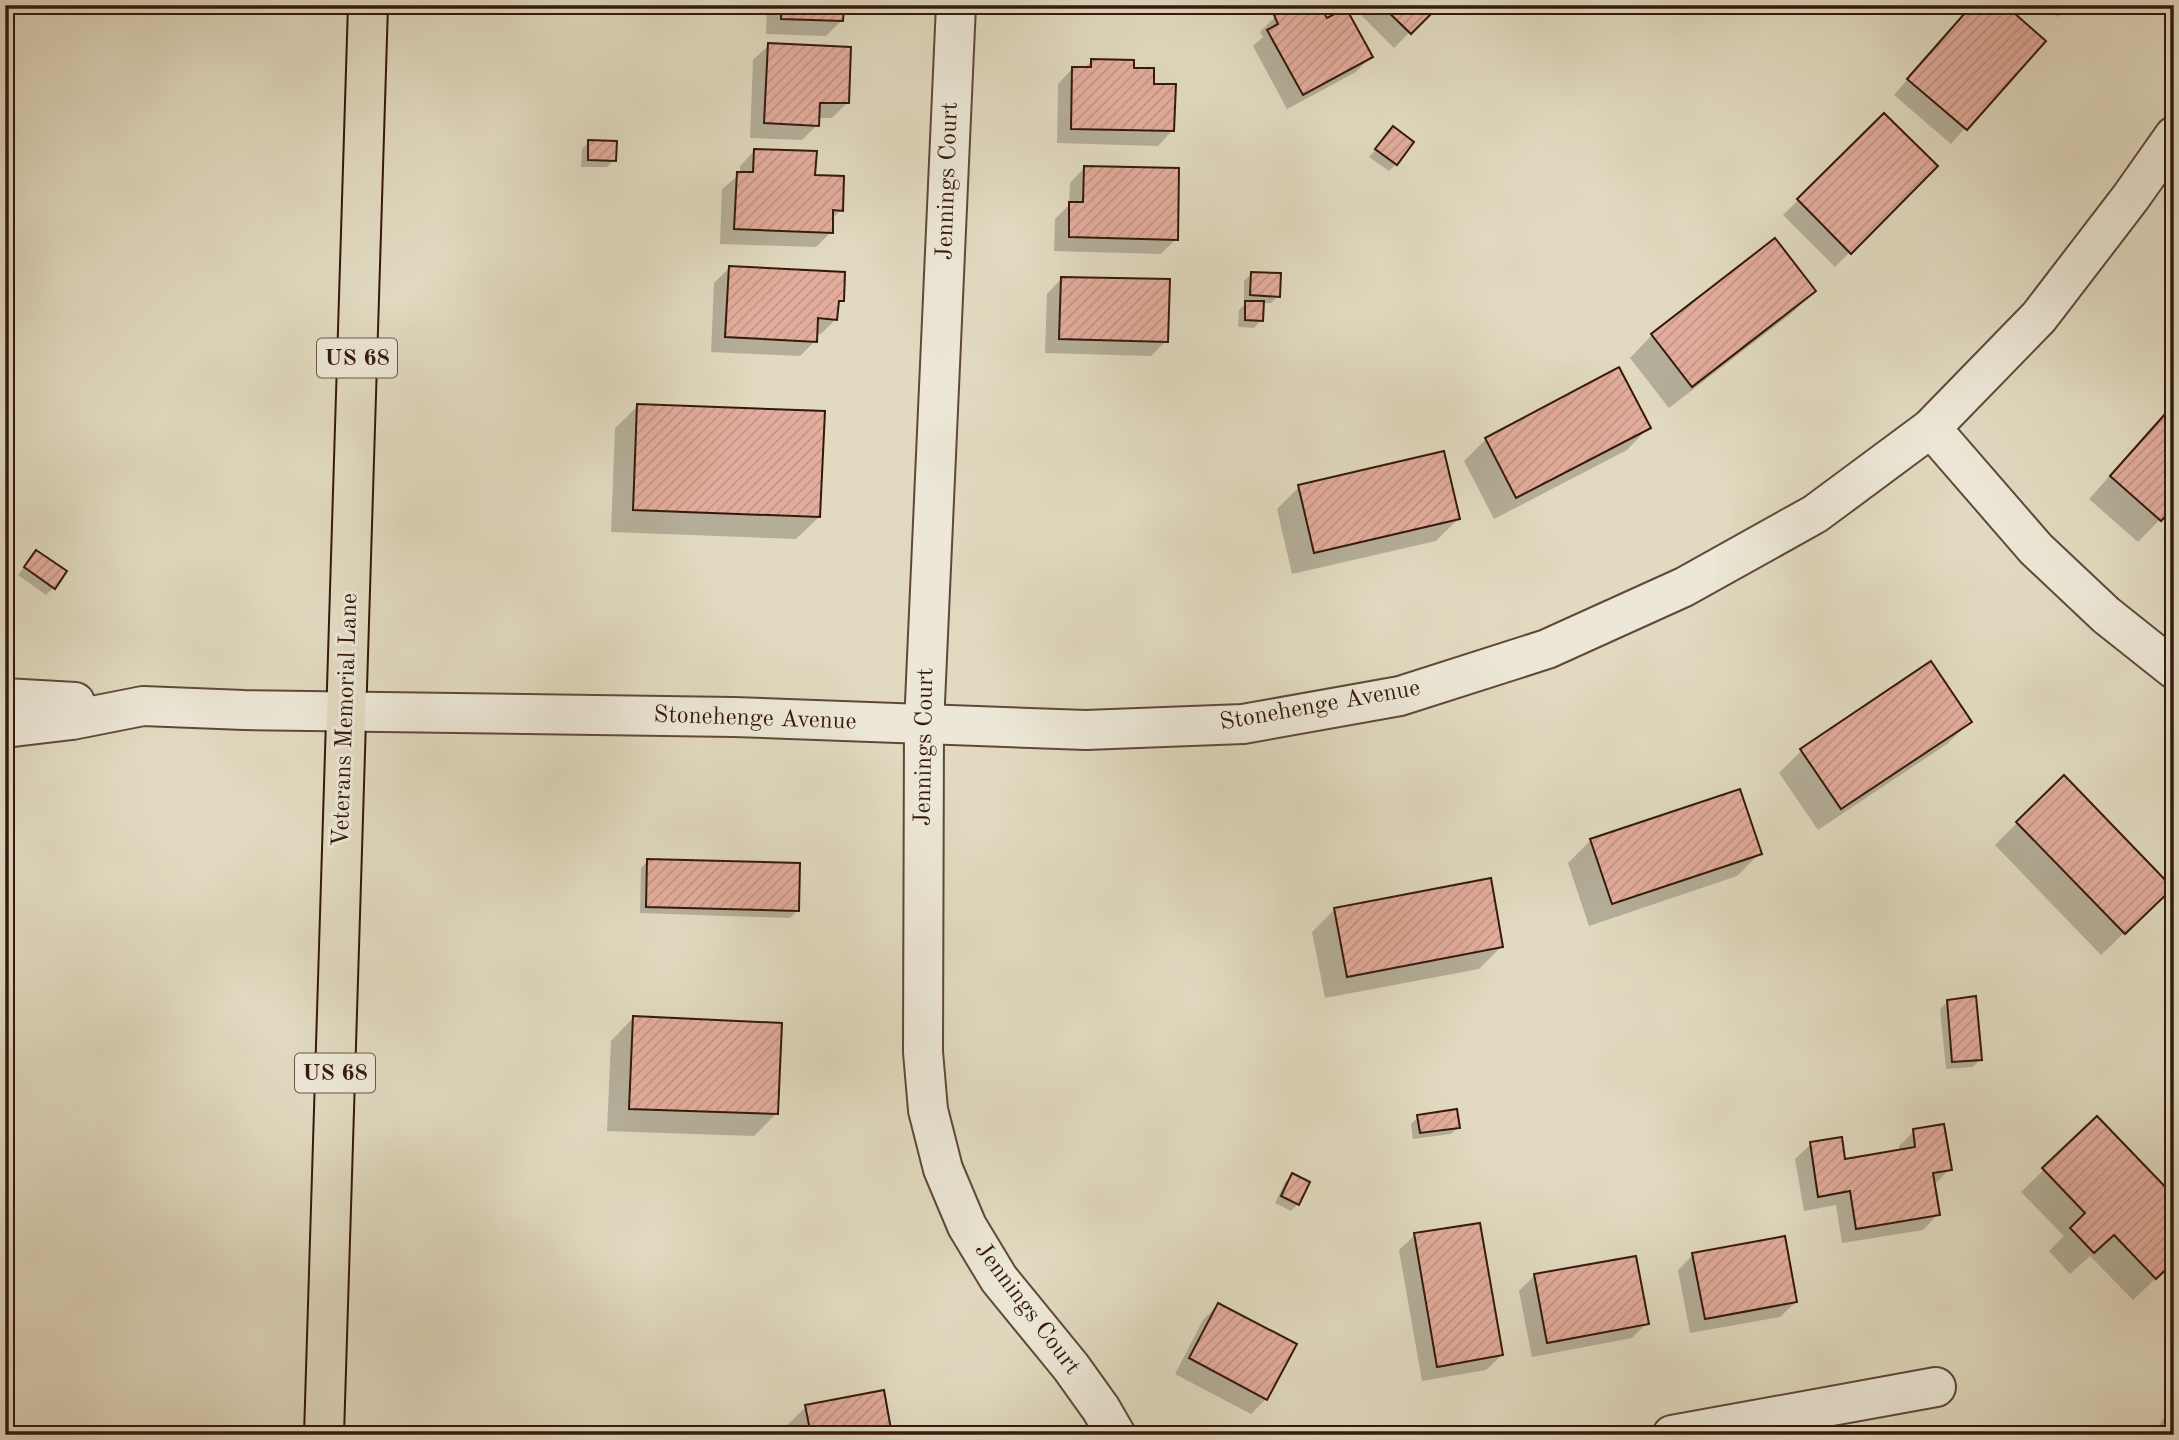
<svg xmlns="http://www.w3.org/2000/svg" width="2179" height="1440" font-family="'Old Standard TT',serif">
  <style>
    .shadow { fill: #0003 }
    .building { fill: url(#building-hatch); stroke: #35180c; stroke-width: 2 }
    .lines { fill: none; stroke-linecap: round; stroke-linejoin: round }
    .minor-casing { stroke: #604839; stroke-width: 42 }
    .primary-casing { stroke: #35180c; stroke-width: 42 }
    .minor { stroke: #ece7d6; stroke-width: 38 }
    .primary { stroke: #e1dac0; stroke-width: 38 }
    .labels { text-anchor: middle; dominant-baseline: central; stroke-width: 6; stroke-linejoin: round; paint-order: stroke }
    .shield { fill: #ece7d6; stroke: #6c5649; stroke-width: 2 }
    .shield-label { font-size: 23px; font-weight: bold; fill: #35180c }
    .street-label { font-size: 24px; fill: #35180c; stroke: #ece7d6 }
  </style>
  <defs>
    <pattern id="building-hatch" width="6" height="6" patternUnits="userSpaceOnUse" patternTransform="scale(1.75)"><rect width="6" height="6" fill="#e3ad9d"/><path d="M-1 1l2-2M0 6l6-6M5 7l2-2" fill="none" stroke="#c39486"/></pattern>
  </defs>
  <rect width="100%" height="100%" fill="#e1dac0"/>
  <filter id="stains"><feTurbulence type="fractalNoise" baseFrequency=".00286" numOctaves="4"/><feColorMatrix values="0 0 0 0 .2 0 0 0 0 .09 0 0 0 0 .02 0 0 0 .5 -.17"/></filter>
  <radialGradient id="worn" r=".72"><stop offset=".6" stop-color="#630" stop-opacity="0"/><stop offset="1" stop-color="#630" stop-opacity=".3"/></radialGradient>
  <g class="shadow">
    <polygon points="767,5 850,5 841,14 841,21 826,36 766,34"/>
    <polygon points="1351,5 1437,5 1394,48"/>
    <polygon points="1972,5 2043,41 1951,144 1894,95"/>
    <polygon points="2040,5 2070,5 2058,17"/>
    <polygon points="1302,13 1326,21 1371,56 1356,72 1287,109 1253,46 1263,37 1260,32 1275,17"/>
    <polygon points="769,45 847,103 832,118 818,118 817,125 802,140 750,138 753,60"/>
    <polygon points="1092,61 1132,70 1152,85 1173,130 1158,146 1057,143 1058,84 1073,68 1084,68"/>
    <polygon points="1884,115 1936,166 1835,267 1783,215"/>
    <polygon points="1393,128 1396,164 1389,171 1369,157"/>
    <polygon points="589,142 614,160 607,167 581,167 582,149"/>
    <polygon points="755,150 813,176 841,210 831,220 831,232 816,247 720,244 722,189 740,174 740,166"/>
    <polygon points="1085,167 1176,239 1161,254 1054,251 1055,219 1069,205 1070,183"/>
    <polygon points="729,268 842,300 837,306 836,319 821,334 816,334 815,341 800,356 711,352 714,283"/>
    <polygon points="1251,274 1278,296 1271,303 1262,303 1261,320 1254,328 1238,327 1239,310 1247,302 1244,302 1244,281"/>
    <polygon points="1062,278 1166,341 1151,356 1045,353 1047,294"/>
    <polygon points="1814,291 1792,313 1669,408 1630,358 1652,335"/>
    <polygon points="2174,404 2174,505 2138,542 2089,499"/>
    <polygon points="638,406 819,517 796,539 611,532 615,428"/>
    <polygon points="1649,427 1627,450 1494,519 1464,461 1486,439"/>
    <polygon points="1299,487 1459,518 1436,541 1292,574 1277,509"/>
    <polygon points="36,552 53,588 46,595 18,575"/>
    <polygon points="1970,722 1947,744 1818,830 1779,773 1802,750"/>
    <polygon points="2017,823 2148,910 2101,955 1995,845"/>
    <polygon points="1591,840 1760,853 1737,876 1589,926 1568,863"/>
    <polygon points="648,861 797,911 790,918 640,913 641,868"/>
    <polygon points="1335,909 1502,946 1479,969 1325,998 1312,932"/>
    <polygon points="1948,1001 1980,1059 1973,1067 1946,1069 1940,1009"/>
    <polygon points="633,1018 776,1114 754,1136 607,1131 611,1041"/>
    <polygon points="1418,1117 1459,1127 1451,1134 1413,1139 1411,1124"/>
    <polygon points="2097,1118 2174,1261 2133,1300 2090,1256 2070,1274 2049,1251 2064,1236 2021,1192"/>
    <polygon points="1914,1131 1950,1169 1935,1184 1938,1214 1923,1230 1842,1243 1836,1205 1804,1211 1795,1159 1811,1144 1843,1161 1899,1152 1899,1146"/>
    <polygon points="1292,1175 1298,1204 1291,1211 1275,1203 1285,1182"/>
    <polygon points="1415,1235 1502,1355 1486,1370 1422,1381 1399,1250"/>
    <polygon points="1693,1255 1796,1302 1780,1317 1690,1333 1678,1270"/>
    <polygon points="1534,1276 1647,1323 1632,1338 1532,1357 1519,1291"/>
    <polygon points="1218,1305 1266,1399 1251,1414 1175,1374 1203,1320"/>
    <polygon points="806,1407 891,1435 784,1435 783,1429"/>
    <polygon points="2174,1408 2174,1435 2155,1435 2162,1420"/>
  </g>
  <g class="building">
    <polygon points="781,5 844,5 843,21 781,19"/>
    <polygon points="1293,5 1300,5 1303,11 1313,5 1319,5 1327,18 1346,8 1373,57 1303,95 1267,30 1278,24 1274,15"/>
    <polygon points="1381,5 1440,5 1411,34"/>
    <polygon points="1972,5 2005,5 2046,41 1967,130 1907,79"/>
    <polygon points="768,43 851,47 849,103 820,103 819,126 764,123"/>
    <polygon points="1091,59 1134,60 1134,68 1154,68 1154,84 1176,84 1174,131 1071,129 1072,67 1091,67"/>
    <polygon points="1884,113 1938,166 1851,254 1797,199"/>
    <polygon points="1393,126 1414,142 1397,165 1375,149"/>
    <polygon points="588,140 617,141 616,161 588,160"/>
    <polygon points="754,149 817,151 815,175 844,176 843,211 833,210 833,233 734,229 737,172 753,172"/>
    <polygon points="1084,166 1179,168 1178,240 1069,237 1069,202 1083,202"/>
    <polygon points="1775,238 1816,291 1692,387 1651,334"/>
    <polygon points="729,266 845,272 844,301 839,301 837,320 818,318 817,342 725,337"/>
    <polygon points="1251,272 1281,273 1280,297 1250,295"/>
    <polygon points="1061,277 1170,279 1168,342 1059,339"/>
    <polygon points="1245,301 1264,301 1263,321 1245,320"/>
    <polygon points="1619,367 1651,428 1516,498 1485,438"/>
    <polygon points="637,404 825,411 820,517 633,510"/>
    <polygon points="2174,404 2174,507 2161,521 2110,476"/>
    <polygon points="1444,451 1460,519 1314,553 1298,485"/>
    <polygon points="36,550 67,571 55,589 24,567"/>
    <polygon points="1931,661 1972,722 1841,809 1800,749"/>
    <polygon points="2064,775 2173,888 2125,934 2016,822"/>
    <polygon points="1740,789 1762,854 1612,904 1590,839"/>
    <polygon points="647,859 800,863 799,911 646,907"/>
    <polygon points="1491,878 1503,947 1347,977 1334,908"/>
    <polygon points="1976,996 1982,1060 1952,1062 1947,1000"/>
    <polygon points="633,1016 782,1023 778,1114 629,1109"/>
    <polygon points="1457,1109 1460,1128 1420,1133 1417,1115"/>
    <polygon points="2097,1116 2174,1196 2174,1262 2156,1279 2114,1235 2094,1253 2070,1228 2085,1213 2042,1168"/>
    <polygon points="1944,1124 1952,1170 1933,1173 1940,1215 1856,1229 1850,1191 1818,1197 1810,1142 1842,1137 1845,1159 1915,1147 1913,1129"/>
    <polygon points="1292,1173 1310,1182 1299,1205 1281,1196"/>
    <polygon points="1480,1223 1503,1355 1437,1367 1414,1233"/>
    <polygon points="1785,1236 1797,1302 1705,1319 1692,1253"/>
    <polygon points="1636,1256 1649,1324 1547,1343 1534,1274"/>
    <polygon points="1218,1303 1297,1344 1267,1400 1189,1358"/>
    <polygon points="884,1390 892,1435 811,1435 805,1405"/>
  </g>
  <g class="lines">
    <defs>
      <g id="minor">
        <polyline points="956,5 924,725 923,1052 928,1110 943,1169 967,1226 999,1279 1071,1367 1101,1409 1116,1435"/>
        <polyline points="1931,428 2036,549 2106,615 2174,669"/>
        <polyline points="5,698 75,702"/>
        <polyline points="5,728 72,720 143,706 244,710 734,717 1086,730 1243,724 1400,696 1547,649 1684,587 1815,514 1931,428 2039,317 2131,197 2174,136"/>
        <polyline points="1672,1435 1936,1387"/>
      </g>
      <polyline id="primary" points="324,1435 368,5"/>
    </defs>
    <use href="#minor" class="minor-casing"/>
    <use href="#primary" class="primary-casing"/>
    <use href="#minor" class="minor"/>
    <use href="#primary" class="primary"/>
  </g>
  <g class="labels">
    <g class="shield">
      <rect x="317" y="338.5" width="80" height="39" rx="5"/>
      <rect x="295" y="1053.5" width="80" height="39" rx="5"/>
    </g>
    <g class="shield-label">
      <text x="357" y="358">US 68</text>
      <text x="335" y="1073">US 68</text>
    </g>
    <g class="street-label">
      <text transform="translate(948 181) rotate(-88)">Jennings Court</text>
      <text transform="translate(1320 706) rotate(-10)">Stonehenge Avenue</text>
      <text transform="translate(755 719) rotate(2)">Stonehenge Avenue</text>
      <text transform="translate(346 720) rotate(-88)">Veterans Memorial Lane</text>
      <text transform="translate(925 747) rotate(-89)">Jennings Court</text>
      <text transform="translate(1027 1309) rotate(53)">Jennings Court</text>
    </g>
  </g>
  <rect width="2179" height="1440" fill="none" stroke="#e1dac0" stroke-width="28"/>
  <rect x="7" y="7" width="2165" height="1426" fill="none" stroke="#35180c" stroke-width="3.5"/>
  <rect x="14" y="14" width="2151" height="1412" fill="none" stroke="#35180c" stroke-width="2"/>
  <rect width="100%" height="100%" filter="url(#stains)"/>
  <rect width="100%" height="100%" fill="url(#worn)"/>
</svg>
